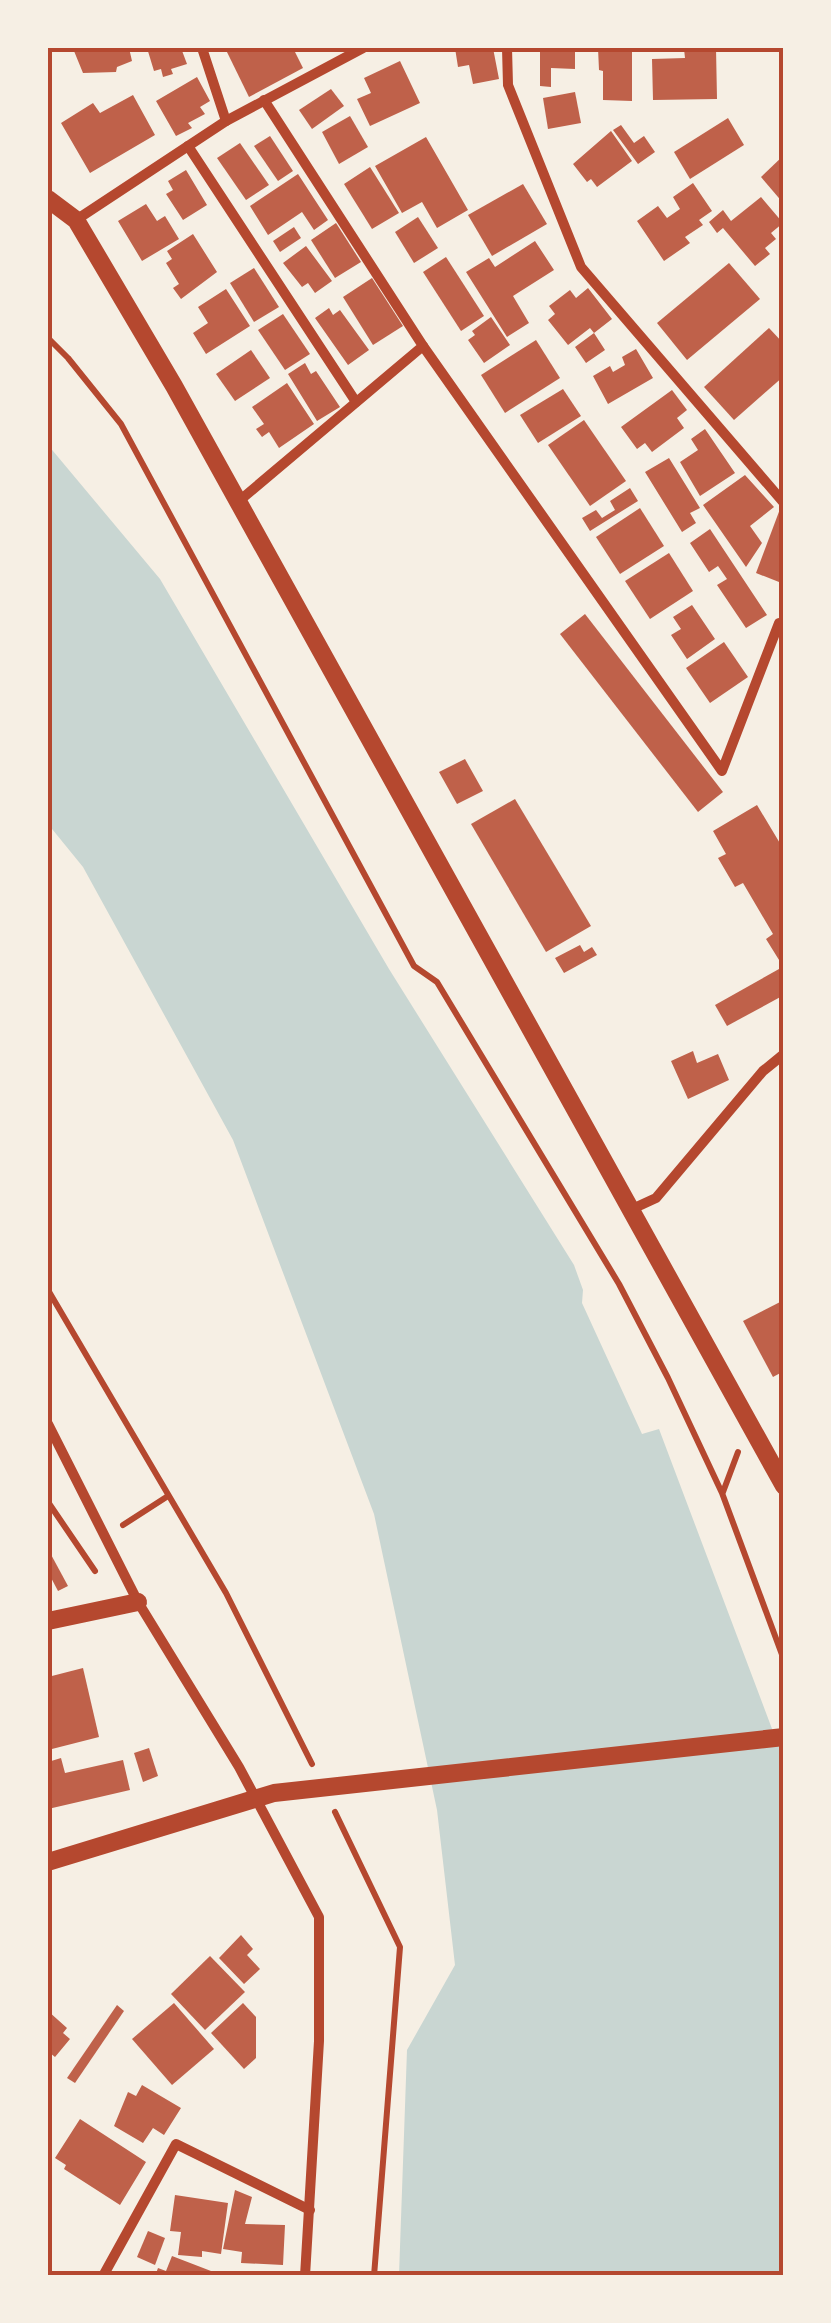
<svg xmlns="http://www.w3.org/2000/svg" width="831" height="2323" font-family="Karla,sans-serif">
  <style>
    .water { fill: #c9d6d2 }
    .building { fill: #bf614a }
    .lines { fill: none; stroke-linecap: round; stroke-linejoin: round }
    .path { stroke: #b5482f; stroke-width: 6 }
    .minor { stroke: #b5482f; stroke-width: 10 }
    .tertiary { stroke: #b5482f; stroke-width: 18 }
    .neatline { fill: none; stroke: #b5482f; stroke-width: 4 }
  </style>
  <rect width="100%" height="100%" fill="#f6efe4"/>
  <polygon class="water" points="48,445 160,579 389,969 574,1265 583,1290 582,1303 642,1434 659,1429 783,1758 783,2275 399,2275 407,2050 455,1965 437,1810 374,1514 233,1140 83,867 48,824"/>
  <g class="building">
    <polygon points="64,48 129,48 132,61 117,67 116,72 83,73 74,51"/>
    <polygon points="147,48 181,48 187,64 171,69 173,74 163,77 161,69 154,71"/>
    <polygon points="225,48 293,48 303,68 249,97"/>
    <polygon points="455,48 493,48 499,79 473,84 469,65 458,67"/>
    <polygon points="540,48 575,48 575,69 551,68 551,87 540,86"/>
    <polygon points="598,48 632,48 632,101 603,100 603,71 599,70"/>
    <polygon points="716,48 717,99 653,100 652,59 685,58 684,49"/>
    <polygon points="400,61 420,103 370,126 357,99 371,93 364,78"/>
    <polygon points="197,77 210,101 200,107 205,114 188,123 192,128 176,136 156,101"/>
    <polygon points="331,89 344,106 312,129 299,110"/>
    <polygon points="575,92 581,123 548,129 543,98"/>
    <polygon points="133,95 155,135 90,173 61,123 93,103 100,113"/>
    <polygon points="350,116 368,147 339,164 322,132"/>
    <polygon points="728,118 744,145 690,179 674,152"/>
    <polygon points="621,125 634,143 644,136 655,152 638,164 613,130"/>
    <polygon points="611,131 632,161 597,187 591,179 587,182 573,164"/>
    <polygon points="270,136 293,171 278,181 254,146"/>
    <polygon points="426,137 468,210 437,228 422,202 402,213 375,166"/>
    <polygon points="240,143 269,185 246,200 217,158"/>
    <polygon points="784,155 784,204 761,177"/>
    <polygon points="370,167 399,213 372,229 344,184"/>
    <polygon points="186,170 207,205 183,220 166,194 173,190 168,181"/>
    <polygon points="298,174 328,220 314,230 302,212 268,235 250,206"/>
    <polygon points="693,183 712,211 699,220 703,225 685,237 690,243 664,261 637,221 658,206 667,218 680,209 673,197"/>
    <polygon points="523,184 547,224 492,256 468,215"/>
    <polygon points="761,197 783,223 771,233 776,239 765,248 770,254 755,266 723,228 717,233 709,222 723,210 731,221"/>
    <polygon points="146,204 157,221 165,216 179,239 142,261 118,221"/>
    <polygon points="418,217 438,248 414,263 395,232"/>
    <polygon points="336,223 361,262 335,278 311,240"/>
    <polygon points="294,227 301,238 280,252 273,241"/>
    <polygon points="193,234 217,272 181,299 173,288 179,284 166,263 172,259 167,251"/>
    <polygon points="535,241 554,270 513,296 529,323 507,337 466,272 489,258 495,267"/>
    <polygon points="306,246 332,281 315,293 308,283 302,287 283,263"/>
    <polygon points="446,257 484,316 461,331 423,272"/>
    <polygon points="729,263 760,299 687,360 657,323"/>
    <polygon points="254,268 279,307 254,322 230,283"/>
    <polygon points="372,278 403,326 373,345 343,297"/>
    <polygon points="588,288 612,319 594,333 605,350 586,363 575,347 594,333 590,328 568,345 548,320 555,314 549,306 570,290 576,298"/>
    <polygon points="226,289 250,326 206,354 193,333 208,323 198,307"/>
    <polygon points="329,308 333,315 340,310 369,350 348,365 315,318"/>
    <polygon points="283,314 310,354 285,370 258,330"/>
    <polygon points="491,317 510,345 484,363 468,340 475,335 472,331"/>
    <polygon points="769,328 784,344 784,376 734,420 704,387"/>
    <polygon points="536,340 560,378 505,413 481,375"/>
    <polygon points="636,349 653,378 608,404 593,376 610,366 613,372 625,365 622,357"/>
    <polygon points="251,350 270,378 235,401 216,374"/>
    <polygon points="305,363 311,374 316,371 340,407 317,421 288,374"/>
    <polygon points="287,383 314,424 279,448 269,432 262,437 256,429 264,424 252,407"/>
    <polygon points="563,389 581,416 538,443 520,415"/>
    <polygon points="672,390 687,410 677,418 684,428 652,452 645,443 637,449 621,427"/>
    <polygon points="584,420 626,481 590,506 548,445"/>
    <polygon points="705,429 735,473 700,496 680,462 698,450 691,439"/>
    <polygon points="669,458 700,508 690,513 696,523 682,532 645,472"/>
    <polygon points="745,475 774,507 750,526 762,543 746,567 703,505"/>
    <polygon points="630,488 638,501 590,531 582,518 596,510 602,518 615,510 610,501"/>
    <polygon points="640,508 664,546 620,574 596,537"/>
    <polygon points="780,509 784,511 784,570 779,582 756,573"/>
    <polygon points="710,529 767,615 746,628 717,585 727,579 718,566 709,572 690,543"/>
    <polygon points="669,553 693,591 650,619 625,581"/>
    <polygon points="692,605 715,639 687,659 671,635 681,629 673,617"/>
    <polygon points="585,614 723,792 698,812 560,634"/>
    <polygon points="724,642 748,677 710,703 686,668"/>
    <polygon points="465,759 483,791 457,804 439,772"/>
    <polygon points="515,799 591,926 546,952 471,824"/>
    <polygon points="757,805 784,850 784,968 766,939 773,934 743,883 735,887 718,858 726,854 713,831"/>
    <polygon points="580,945 584,952 592,947 597,955 564,973 555,958"/>
    <polygon points="779,969 784,977 784,995 727,1026 715,1005"/>
    <polygon points="693,1051 697,1063 718,1054 729,1080 688,1099 671,1061"/>
    <polygon points="784,1300 784,1371 773,1377 743,1321"/>
    <polygon points="48,1549 68,1586 58,1591 48,1572"/>
    <polygon points="83,1668 99,1737 48,1750 48,1677"/>
    <polygon points="149,1748 158,1776 143,1782 134,1753"/>
    <polygon points="61,1758 65,1773 123,1760 130,1790 48,1809 48,1762"/>
    <polygon points="241,1935 253,1949 247,1955 260,1969 244,1984 219,1958"/>
    <polygon points="210,1956 245,1992 205,2030 171,1994"/>
    <polygon points="174,2003 214,2049 172,2085 132,2039"/>
    <polygon points="243,2003 256,2017 256,2058 244,2069 211,2033"/>
    <polygon points="117,2005 124,2011 75,2083 67,2078"/>
    <polygon points="48,2011 67,2028 63,2033 70,2039 55,2057 50,2053 48,2056"/>
    <polygon points="142,2085 181,2108 164,2135 153,2128 143,2143 114,2126 128,2092 136,2096"/>
    <polygon points="80,2119 146,2162 120,2205 64,2169 66,2165 55,2158"/>
    <polygon points="235,2190 252,2197 245,2224 285,2225 283,2265 241,2263 242,2252 223,2249"/>
    <polygon points="175,2195 228,2203 221,2254 202,2251 202,2257 178,2255 181,2232 170,2231"/>
    <polygon points="148,2231 165,2238 155,2265 137,2257"/>
    <polygon points="172,2256 211,2271 209,2276 155,2276 158,2268 166,2271"/>
  </g>
  <g class="lines">
    <g class="path">
      <polyline points="48,338 68,358 121,424 414,966 437,982 619,1284 668,1378 722,1493 784,1660"/>
      <polyline points="48,1290 226,1593 312,1764"/>
      <polyline points="723,1492 738,1452"/>
      <polyline points="48,1502 95,1571"/>
      <polyline points="123,1525 168,1496"/>
      <polyline points="335,1812 400,1947 374,2276"/>
    </g>
    <g class="minor">
      <polyline points="507,48 508,85 581,267 784,503"/>
      <polyline points="226,121 363,48"/>
      <polyline points="188,146 356,402"/>
      <polyline points="76,220 226,121 202,48"/>
      <polyline points="423,346 722,771 779,623"/>
      <polyline points="239,501 423,346 264,100"/>
      <polyline points="630,1210 656,1198 763,1071 784,1054"/>
      <polyline points="48,1424 138,1602 239,1767 319,1917 319,2041 305,2276"/>
      <polyline points="103,2276 176,2144 310,2210"/>
    </g>
    <g class="tertiary">
      <polyline points="48,199 76,220 174,386 784,1486"/>
      <polyline points="48,1621 138,1602"/>
      <polyline points="48,1862 274,1793 784,1737"/>
    </g>
  </g>
  <rect width="831" height="2323" fill="none" stroke="#f6efe4" stroke-width="100"/>
  <rect x="50" y="50" width="731" height="2223" class="neatline"/>
</svg>
